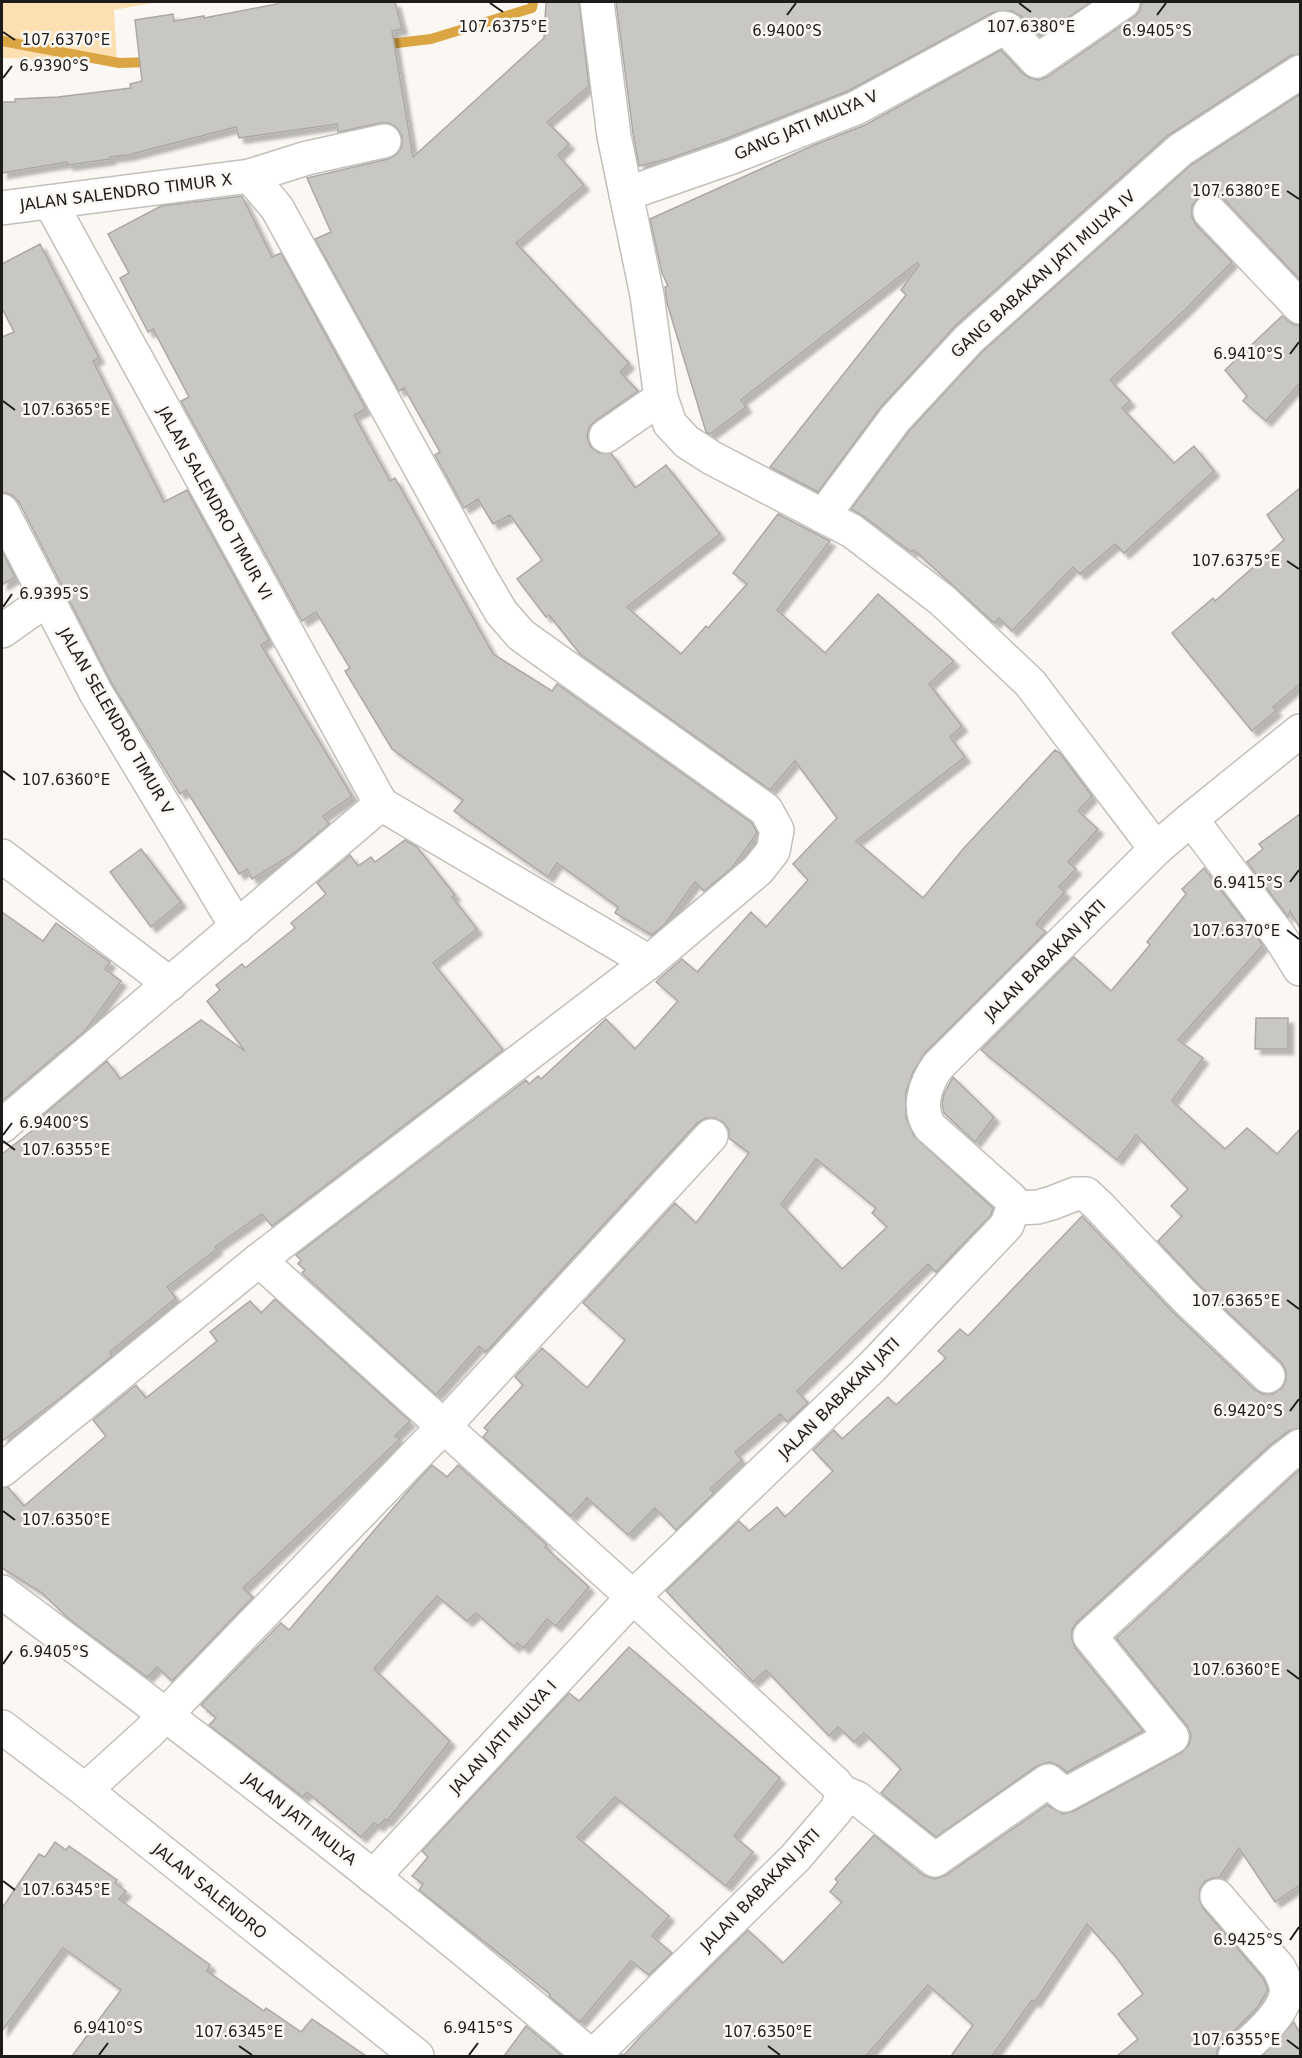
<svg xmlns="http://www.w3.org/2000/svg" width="1302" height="2058" font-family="'DejaVu Sans',sans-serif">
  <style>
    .green { fill: #fde0b2 }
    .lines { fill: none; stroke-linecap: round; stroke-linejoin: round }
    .stream { stroke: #dba543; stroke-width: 10 }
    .building { fill: #c9c7c3; stroke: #aba9a5; stroke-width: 1.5; fill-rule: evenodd; filter: url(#shadow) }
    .minor-casing { stroke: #c3c0bc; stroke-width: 36 }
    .minor { stroke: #fff; stroke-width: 33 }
    .ticks { fill: none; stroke: #1d1c1b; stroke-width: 2 }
    .labels { text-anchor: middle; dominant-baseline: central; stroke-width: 5; stroke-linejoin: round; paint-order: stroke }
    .street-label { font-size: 16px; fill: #1d1c1b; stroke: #fbf8f4 }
    .ticks-label { font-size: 15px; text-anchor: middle; fill: #1d1c1b; stroke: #fbf8f4; stroke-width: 5; stroke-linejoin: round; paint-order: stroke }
  </style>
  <defs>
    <filter id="shadow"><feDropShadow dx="5.5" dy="5.5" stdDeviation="1.5" flood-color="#0004"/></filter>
  </defs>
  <rect width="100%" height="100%" fill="#fbf8f4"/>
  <polygon class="green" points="2,2 158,2 114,10 117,62 2,58"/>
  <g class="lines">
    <g class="stream">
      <polyline points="2,41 119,63 152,62"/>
      <polyline points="380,45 431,39 532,8 533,2"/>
    </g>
  </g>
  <g class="building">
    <path d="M277,2h118l7,27 -10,2 21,126 131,-119 2,-36h33l10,84 -42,36 22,22 -11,11 26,30 -68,58 113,120 -9,9 18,19 -43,30 -6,6 -2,11 4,9 8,6h12l24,35 31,-23 54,69 -93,73 54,47 25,-28 2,2 39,-44 -14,-11 45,-59 52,27 -53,69 48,43 53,-59 76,67 -25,23 33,42 -12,11 15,20 -109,84 67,57 40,-49 92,-99 5,3 32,43 -14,15 20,18 -30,33 8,7 -17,18 6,5 -29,32 10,8 -121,121 -12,19 -7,20v25l8,19 79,72 -2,7 -55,57 -8,-8 -131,127 11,12 -21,19 -7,-8 -45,38 7,8 -32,29 4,4 -38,37 -21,-22 -27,27 -41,-37 -16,18 -88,-79 5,-6 -4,-3 39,-43 -8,-8 27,-29 45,40 38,-48 -42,-37 92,-100 21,20 26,-34 27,-36 -20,-15v-8l-6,-8 -8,-4h-9l-9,5 -211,229 -7,-6 -43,49 -134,-122 3,-3 -7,-6 3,-4 -5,-5 230,-175 3,4 9,-8 3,3 65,-60 29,30 43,-48 -22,-19 4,-4 22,-19 15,13 54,-60 15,15 42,-47 -15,-16 44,-46 -42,-57 -25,29 -190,-136 -31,-39 -3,2 -29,-38 25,-19 -32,-45 -17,9 -15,-25 -14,9 -29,-53 5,-3 -36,-64 -5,3 -84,-152 16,-7 -24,-54 81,-19 8,-4 6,-9v-10l-5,-8 -8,-5h-8l-43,9 -1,-8 -98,14 -3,-11 -108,28 -18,2v2l-42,6 -1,-3 -65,11v-71h13v-3l43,-2 73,-9 -1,-4 12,-3 -7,-61 38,-6 1,7 30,-5v2l73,-14zM816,1159l60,49 -4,5 15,14 -45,42 -61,-65z"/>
    <polygon points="616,2 1091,2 1040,36 1021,16 1012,11 994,12 848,91 725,139 668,159 639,166 633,133"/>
    <polygon points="1142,2 1300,2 1300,54 1290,56 1167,136 956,325 880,408 818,492 770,467 906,295 901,290 919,265 917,263 741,400 746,407 710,434 706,432 667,303 665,287 668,286 662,273 650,219 814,145 865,125 1001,50 1023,74 1030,78 1039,80 1047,77 1134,17 1140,11"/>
    <polygon points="1300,94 1300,280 1224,199 1215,194 1205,194 1197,199 1192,206 1192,217 1196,225 1232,262 1186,309 1110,380 1130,401 1122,408 1174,463 1194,446 1214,471 1124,553 1115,544 1080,574 1073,567 1012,631 999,618 994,623 914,550 911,552 863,516 851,509 909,431 982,352 1191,165"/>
    <polygon points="242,196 272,257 281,253 366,409 354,415 390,481 395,478 493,654 552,691 557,684 752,823 757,833 732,868 704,891 695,882 665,924 652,935 615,913 618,907 557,863 548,877 454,811 463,800 392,749 345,671 350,668 316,612 302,621 181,401 189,397 153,329 148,332 120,278 129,273 108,234 161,206"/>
    <polygon points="40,244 99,358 93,361 164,502 187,490 269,640 261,645 352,796 323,816 329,824 293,854 252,879 247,869 239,874 186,790 180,794 112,684 19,502 12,495 2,492 2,337 14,332 2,308 2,264"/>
    <polygon points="1282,316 1294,325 1300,325 1300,383 1266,421 1243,401 1247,396 1225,370"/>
    <polygon points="1300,488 1300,684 1273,707 1276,711 1252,731 1172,633 1213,598 1215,601 1284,540 1267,515"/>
    <polygon points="2,551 15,577 2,585"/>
    <polygon points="1300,814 1300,928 1290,911 1288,917 1247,862 1263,849 1259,844"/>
    <polygon points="405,840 417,847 455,895 452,897 477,929 433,963 503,1050 272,1226 262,1214 215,1247 217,1249 167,1287 176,1298 110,1352 112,1356 63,1396 2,1441 2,1154 38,1126 34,1123 107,1061 120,1079 201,1020 245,1051 207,1001 220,990 216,985 242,964 245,968 295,928 291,923 326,894 317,883 350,855 358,866 371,857 375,862"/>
    <polygon points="141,849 181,902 151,927 110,872"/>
    <polygon points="1204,868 1263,945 1178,1040 1203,1058 1172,1101 1225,1149 1247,1128 1277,1154 1300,1129 1300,1428 1289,1431 1270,1445 1077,1622 1072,1630 1072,1639 1075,1648 1143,1731 1067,1772 1059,1766 1049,1762 1037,1766 936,1837 881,1793 901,1769 864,1733 854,1742 838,1727 829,1736 766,1670 753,1682 666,1591 739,1521 749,1531 777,1507 785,1517 833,1471 813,1450 834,1430 842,1439 888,1397 896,1405 946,1358 938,1351 960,1329 968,1336 1082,1216 1172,1311 1255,1390 1263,1394 1273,1394 1282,1388 1286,1380 1286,1371 1281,1362 1199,1285 1158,1241 1182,1216 1171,1206 1188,1189 1136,1135 1117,1160 981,1050 1074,957 1111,991 1150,945 1147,942 1186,894 1182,889"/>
    <polygon points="2,912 43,941 56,923 110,962 105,969 121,981 85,1031 3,1100 2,1099"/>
    <polygon points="1256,1018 1288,1018 1288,1049 1255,1049"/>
    <polygon points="953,1077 994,1117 975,1142 944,1113 942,1104 944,1094"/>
    <polygon points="275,1299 410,1421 395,1436 400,1439 243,1588 253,1597 172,1681 157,1667 147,1677 69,1619 42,1593 2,1568 2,1488 8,1487 24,1506 106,1436 93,1420 136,1385 146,1398 217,1341 210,1332 250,1301 261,1313"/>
    <polygon points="432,1465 447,1477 458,1465 547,1545 545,1547 589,1587 556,1626 547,1619 524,1648 517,1643 514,1647 476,1613 467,1621 437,1596 414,1622 374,1669 450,1741 387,1821 385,1819 378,1826 374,1823 361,1837 307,1792 303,1797 209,1725 216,1718 201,1705 281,1623 289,1630 407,1492"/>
    <polygon points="1300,1469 1300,1885 1275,1902 1239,1848 1219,1878 1213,1878 1205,1881 1200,1889 1199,1899 1203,1908 1263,1978 1268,1990 1257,2008 1222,2043 1217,2050 1217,2056 1117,2056 1138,2039 1118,2014 1143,1994 1116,1957 1087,1924 1035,2002 1032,2000 992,2056 951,2056 973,2025 928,1985 866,2056 619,2056 622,2054 624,2055 640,2037 748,1930 783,1963 842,1902 830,1892 838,1882 835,1879 874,1835 923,1875 935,1879 946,1875 1047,1805 1063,1814 1074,1811 1181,1753 1189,1745 1191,1735 1187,1726 1116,1638"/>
    <polygon points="629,1647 780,1778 734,1836 753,1852 726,1886 615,1797 577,1837 669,1916 652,1936 672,1953 649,1975 631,1961 580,2022 549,1996 550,1994 419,1890 423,1884 412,1876 428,1857 422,1851 569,1693 579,1701"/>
    <polygon points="55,1842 66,1850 69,1846 117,1880 115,1883 126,1891 119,1899 210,1965 207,1971 264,2011 266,2008 301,2032 312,2019 366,2056 72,2056 121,1990 63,1948 2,2031 2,1908 39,1854 45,1857"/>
    <polygon points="1294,2022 1300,2034 1300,2056 1262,2056"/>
    <polygon points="526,2026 562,2056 504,2056"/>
  </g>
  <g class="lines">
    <defs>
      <g id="minor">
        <polyline points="597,2 614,136 647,295 661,398 670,424 687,442 712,458 852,531 942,600 1030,683 1156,849"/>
        <polyline points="626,194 732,157 856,108 1003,28 1007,29 1037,61 1123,2"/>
        <polyline points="50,202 381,804"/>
        <polyline points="2,208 250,176 307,158 384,141"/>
        <polyline points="1210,212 1300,307"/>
        <polyline points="606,436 661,398"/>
        <polyline points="2,511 96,693 237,927"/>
        <polyline points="823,516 895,419 969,339 1180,150 1300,72"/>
        <polyline points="2,631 46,600"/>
        <polyline points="1191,819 1280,937 1300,969"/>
        <polyline points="2,856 170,984"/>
        <polyline points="2,1126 381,804 649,962"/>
        <polyline points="1013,1208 1038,1207 1052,1203 1075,1194 1086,1194 1099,1206 1186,1298 1268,1376"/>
        <polyline points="259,1260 633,1597 835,1783 842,1792 841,1798 837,1809 795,1858 593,2056"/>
        <polyline points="2,1470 259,1260 649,962 758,870 773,851 777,830 766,810 521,635 501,612 480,576 277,208 250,176"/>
        <path d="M2,1592c201,149 399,302 589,464"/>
        <polyline points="2,1727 85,1790 417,2056"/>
        <polyline points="85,1790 148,1733 444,1426 711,1136"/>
        <polyline points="842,1792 857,1798 935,1860 1048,1781 1065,1795 1172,1737 1090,1636 1283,1459 1300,1446"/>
        <path d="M373,1877l260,-280 239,-230 135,-142 6,-17 -2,-9 -81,-72c-13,-19 -5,-43 8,-61l218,-217 35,-30 109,-88"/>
        <path d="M1217,1896l62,72c4,8 9,18 7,27 -5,23 -35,46 -51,61"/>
      </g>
    </defs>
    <use href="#minor" class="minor-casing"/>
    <use href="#minor" class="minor"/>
  </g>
  <path class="ticks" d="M490,3l13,9M1019,3l12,9M787,15l9,-12M1157,15l9,-12M3,32l12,8M3,78l9,-12M1287,191l12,8M1290,354l9,-12M3,401l12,9M1287,561l12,8M3,607l9,-13M3,771l12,9M1290,882l9,-12M1287,930l12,9M3,1135l9,-12M3,1141l12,9M1287,1300l12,9M1290,1411l9,-12M3,1511l12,9M3,1664l9,-13M1287,1670l12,9M3,1881l12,9M1290,1940l9,-13M1287,2040l12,9M239,2046l13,9M768,2046l12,9M99,2055l9,-12M469,2055l9,-12"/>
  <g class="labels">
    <g class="street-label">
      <text transform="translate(806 125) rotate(-23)">GANG JATI MULYA V</text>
      <text transform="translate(126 192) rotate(-7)">JALAN SALENDRO TIMUR X</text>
      <text transform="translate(1043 274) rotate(-42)">GANG BABAKAN JATI MULYA IV</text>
      <text transform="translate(215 503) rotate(61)">JALAN SALENDRO TIMUR VI</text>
      <text transform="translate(116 721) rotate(60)">JALAN SELENDRO TIMUR V</text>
      <text transform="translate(1045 960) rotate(-45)">JALAN BABAKAN JATI</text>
      <text transform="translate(839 1398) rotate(-45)">JALAN BABAKAN JATI</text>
      <text transform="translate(503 1737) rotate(-47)">JALAN JATI MULYA I</text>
      <text transform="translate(300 1819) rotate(38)">JALAN JATI MULYA</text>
      <text transform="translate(760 1890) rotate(-46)">JALAN BABAKAN JATI</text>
      <text transform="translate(210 1891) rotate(39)">JALAN SALENDRO</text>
    </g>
  </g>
  <g class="ticks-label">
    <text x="1031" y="32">107.6380°E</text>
    <text x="503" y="32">107.6375°E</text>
    <text x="787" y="36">6.9400°S</text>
    <text x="1157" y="36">6.9405°S</text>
    <text x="66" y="45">107.6370°E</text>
    <text x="54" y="71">6.9390°S</text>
    <text x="1236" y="196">107.6380°E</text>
    <text x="1248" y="359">6.9410°S</text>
    <text x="66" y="415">107.6365°E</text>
    <text x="1236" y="566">107.6375°E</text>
    <text x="54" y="599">6.9395°S</text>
    <text x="66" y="785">107.6360°E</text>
    <text x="1248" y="888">6.9415°S</text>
    <text x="1236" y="936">107.6370°E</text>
    <text x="54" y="1128">6.9400°S</text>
    <text x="66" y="1155">107.6355°E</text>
    <text x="1236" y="1306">107.6365°E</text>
    <text x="1248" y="1416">6.9420°S</text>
    <text x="66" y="1525">107.6350°E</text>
    <text x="54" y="1657">6.9405°S</text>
    <text x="1236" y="1675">107.6360°E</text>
    <text x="66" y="1895">107.6345°E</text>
    <text x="1248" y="1945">6.9425°S</text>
    <text x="108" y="2033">6.9410°S</text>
    <text x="478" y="2033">6.9415°S</text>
    <text x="239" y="2037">107.6345°E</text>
    <text x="768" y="2037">107.6350°E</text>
    <text x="1236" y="2045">107.6355°E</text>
  </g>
  <rect width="1302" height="2058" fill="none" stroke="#1d1c1b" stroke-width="6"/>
</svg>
